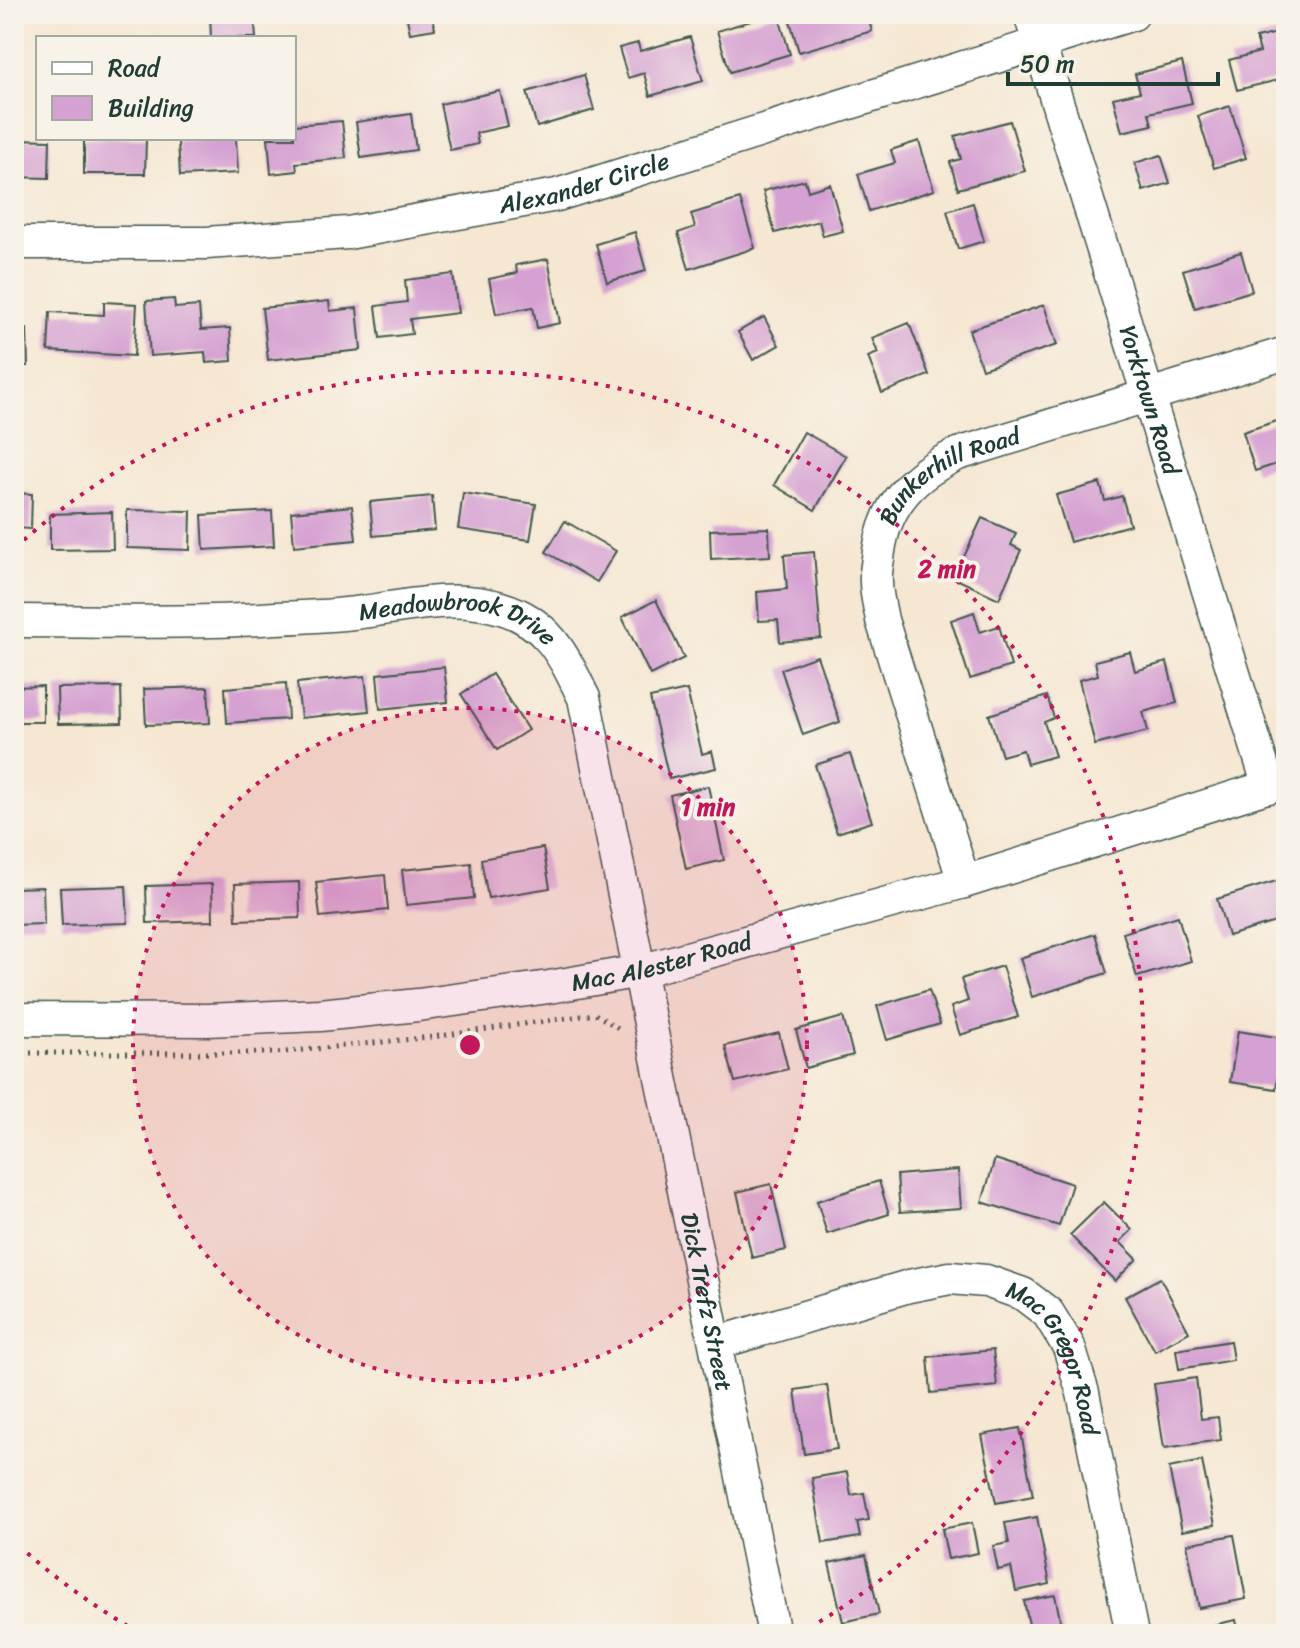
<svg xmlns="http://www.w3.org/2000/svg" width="1300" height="1648" font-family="Sriracha,sans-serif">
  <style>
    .building { fill: #d5a0d2 }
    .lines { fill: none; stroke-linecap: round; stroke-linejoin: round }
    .minor-casing { stroke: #3f564c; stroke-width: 35 }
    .path { stroke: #3f564c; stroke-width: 5; stroke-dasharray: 2 6; stroke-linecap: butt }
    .minor { stroke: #fff; stroke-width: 32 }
    .ring { fill: none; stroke: #c2185b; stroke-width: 4; stroke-dasharray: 4 8 }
    .labels { text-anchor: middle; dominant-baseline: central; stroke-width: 8; stroke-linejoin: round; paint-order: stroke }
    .street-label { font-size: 24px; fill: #1f3d34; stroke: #f7f3e8 }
    .centre { fill: #c2185b; stroke: #f7f3e8; stroke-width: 4 }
    .ring-label { font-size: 24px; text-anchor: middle; font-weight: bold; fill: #c2185b; stroke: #f7f3e8; stroke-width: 8; stroke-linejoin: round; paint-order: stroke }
  </style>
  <rect width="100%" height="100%" fill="#f7f3e8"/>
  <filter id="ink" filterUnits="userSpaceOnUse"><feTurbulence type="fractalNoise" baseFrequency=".0125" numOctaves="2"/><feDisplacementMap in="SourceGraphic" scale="16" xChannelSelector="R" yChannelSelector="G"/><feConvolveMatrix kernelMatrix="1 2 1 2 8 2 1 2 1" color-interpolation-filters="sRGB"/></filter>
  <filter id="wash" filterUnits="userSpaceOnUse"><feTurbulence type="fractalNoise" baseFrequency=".006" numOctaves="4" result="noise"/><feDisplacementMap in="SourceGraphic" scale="32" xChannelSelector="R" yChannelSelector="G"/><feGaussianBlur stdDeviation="1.8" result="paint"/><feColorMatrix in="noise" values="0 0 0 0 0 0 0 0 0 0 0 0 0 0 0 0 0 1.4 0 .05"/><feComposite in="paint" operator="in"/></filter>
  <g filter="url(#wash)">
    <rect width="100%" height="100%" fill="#f6e7d3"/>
    <g id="blocks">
      <g class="building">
        <polygon points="210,14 254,14 256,38 211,38"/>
        <polygon points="406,14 432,14 435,29 410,33"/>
        <polygon points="774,14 778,14 790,54 730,72 717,31"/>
        <polygon points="788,14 867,14 872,31 799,52"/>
        <polygon points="1286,31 1286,78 1237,90 1229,60 1260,52 1256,38"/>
        <polygon points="690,37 703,81 650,96 644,73 628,78 619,48 638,43 640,51"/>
        <polygon points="1182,62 1192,103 1149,113 1152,125 1122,132 1113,98 1140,92 1135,74"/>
        <polygon points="584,75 594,110 537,127 527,92"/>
        <polygon points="500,91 508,126 476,133 478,144 450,150 440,104"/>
        <polygon points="1230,106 1246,158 1214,168 1198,116"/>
        <polygon points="411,114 416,150 361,158 356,122"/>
        <polygon points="342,121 346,158 296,163 297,171 271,174 268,138 294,138 294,125"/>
        <polygon points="1010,121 1025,171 958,189 950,162 961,159 955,136"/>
        <polygon points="84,138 146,139 145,174 84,174"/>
        <polygon points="236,138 238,173 180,176 178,141"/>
        <polygon points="14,139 50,140 49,178 14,177"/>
        <polygon points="919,141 934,190 869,211 858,174 895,163 891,150"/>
        <polygon points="1161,155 1170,183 1143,191 1135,163"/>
        <polygon points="805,180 808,191 830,184 843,231 823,236 819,221 775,233 763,191"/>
        <polygon points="740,199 755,248 689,269 678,233 695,227 691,214"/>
        <polygon points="973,203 984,241 958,249 947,211"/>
        <polygon points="635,232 646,271 607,282 596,244"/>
        <polygon points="1241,252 1252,291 1195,308 1183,270"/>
        <polygon points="548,259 560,323 537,328 533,307 496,314 489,279 517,273 516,265"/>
        <polygon points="453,274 458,313 410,319 412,334 380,338 376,306 407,302 405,280"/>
        <polygon points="174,299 175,308 199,306 201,330 230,328 232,361 206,363 205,352 150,356 146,301"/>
        <polygon points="329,301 330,311 357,308 361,350 268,360 262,308"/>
        <polygon points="104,302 137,304 134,356 48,351 50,312 104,315"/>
        <polygon points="1044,305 1057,345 982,369 969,330"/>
        <polygon points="764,317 779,345 753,360 738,332"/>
        <polygon points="909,323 929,375 882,393 868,357 878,353 872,338"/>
        <polygon points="14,329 27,329 28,366 14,366"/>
        <polygon points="1286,418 1286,461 1255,471 1243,432"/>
        <polygon points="804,432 846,456 815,510 774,485"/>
        <polygon points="1100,483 1105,501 1122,496 1130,525 1070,542 1056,495"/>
        <polygon points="14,493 32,494 31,529 14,528"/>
        <polygon points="463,493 536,504 530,540 458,529"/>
        <polygon points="432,496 435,530 373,536 370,502"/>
        <polygon points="352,506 356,540 294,546 291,512"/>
        <polygon points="127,510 191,511 190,550 127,548"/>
        <polygon points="272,511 274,546 204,550 202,515"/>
        <polygon points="112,512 113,549 50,550 50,514"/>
        <polygon points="982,518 1016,533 1011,545 1021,550 999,599 954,578"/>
        <polygon points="565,521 616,551 597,582 546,552"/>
        <polygon points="769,528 770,556 711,559 710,530"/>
        <polygon points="814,552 821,638 780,642 778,620 759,621 757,592 787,589 784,555"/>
        <polygon points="656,600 684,658 650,675 622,617"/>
        <polygon points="974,612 980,632 999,626 1011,666 970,679 951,620"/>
        <polygon points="1130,652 1135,671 1167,662 1177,703 1143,712 1148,731 1095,745 1079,680 1098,675 1095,661"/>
        <polygon points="817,656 840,722 803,735 781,669"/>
        <polygon points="444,667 448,702 380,709 377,674"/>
        <polygon points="492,674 528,730 497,750 461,694"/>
        <polygon points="365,676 369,711 301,718 297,683"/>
        <polygon points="286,683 288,719 227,723 225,688"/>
        <polygon points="43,686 43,722 14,722 14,687"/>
        <polygon points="121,687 122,723 58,724 57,688"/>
        <polygon points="208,687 210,723 146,725 144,689"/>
        <polygon points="687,690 702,754 712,751 716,768 669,779 650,698"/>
        <polygon points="1047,696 1054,718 1044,722 1055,756 1027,764 1023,750 1002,756 989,715"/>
        <polygon points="850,754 872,822 837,833 815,765"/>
        <polygon points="708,786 724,860 686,869 670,795"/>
        <polygon points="543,848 550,888 488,898 481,859"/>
        <polygon points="471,863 474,898 406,905 402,870"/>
        <polygon points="385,875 388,910 320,917 316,882"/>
        <polygon points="1286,878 1286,919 1228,936 1217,899"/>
        <polygon points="299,882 300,918 236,920 235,884"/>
        <polygon points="212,884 213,921 147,923 146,886"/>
        <polygon points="126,886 128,923 62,925 60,888"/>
        <polygon points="43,887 44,924 14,925 14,888"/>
        <polygon points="1178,916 1191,961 1137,977 1123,933"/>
        <polygon points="1095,934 1107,973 1032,997 1020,958"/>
        <polygon points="1002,966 1018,1017 960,1035 951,1007 968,1001 961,979"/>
        <polygon points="929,990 940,1024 887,1040 877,1006"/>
        <polygon points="843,1017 853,1055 806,1068 796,1030"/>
        <polygon points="1238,1031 1283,1038 1276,1089 1230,1082"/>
        <polygon points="779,1033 788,1069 735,1082 725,1046"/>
        <polygon points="995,1159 1072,1184 1059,1226 982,1202"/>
        <polygon points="958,1170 961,1208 900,1212 897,1175"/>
        <polygon points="879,1181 889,1214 827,1234 817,1201"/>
        <polygon points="771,1184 786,1250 752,1258 737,1192"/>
        <polygon points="1104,1202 1132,1230 1120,1242 1137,1259 1115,1281 1070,1235"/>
        <polygon points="1160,1278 1189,1332 1155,1351 1125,1297"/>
        <polygon points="1230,1341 1233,1360 1179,1369 1176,1350"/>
        <polygon points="993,1350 997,1386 931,1393 928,1357"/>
        <polygon points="1196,1378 1201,1419 1218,1417 1221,1440 1164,1448 1154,1384"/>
        <polygon points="827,1385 837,1449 804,1454 795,1390"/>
        <polygon points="1020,1428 1033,1496 996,1503 982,1435"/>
        <polygon points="1202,1461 1215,1525 1182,1531 1169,1468"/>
        <polygon points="847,1472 851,1495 864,1493 869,1520 857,1522 860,1537 823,1543 812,1478"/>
        <polygon points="1037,1517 1050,1584 1016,1591 1011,1567 998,1570 993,1546 1009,1543 1005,1523"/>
        <polygon points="972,1523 978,1553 948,1559 942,1529"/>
        <polygon points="1234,1535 1246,1599 1199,1608 1187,1544"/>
        <polygon points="866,1555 879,1614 843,1622 829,1563"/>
        <polygon points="1055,1595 1063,1634 1031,1634 1024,1601"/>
        <polygon points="1236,1620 1239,1634 1205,1634 1203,1627"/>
      </g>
    </g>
  </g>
  <g filter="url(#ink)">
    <use href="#blocks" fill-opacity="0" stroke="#3f564c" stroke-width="2"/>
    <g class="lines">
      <defs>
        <g id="minor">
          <path id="s1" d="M1030,14l239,773"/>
          <path id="s2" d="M14,243h192l142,-10 209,-38 576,-181"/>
          <path id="s3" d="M14,621c88,0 175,3 262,-3 29,-1 58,-2 86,-6 45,-6 93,-18 139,-4 48,14 63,49 83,90l190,936"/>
          <path id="s4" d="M964,882l-82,-262c-2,-12 -6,-25 -6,-38 -1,-10 2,-21 3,-31 7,-49 36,-77 79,-97l328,-101"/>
          <path id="s5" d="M14,1019l193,1 113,-5 98,-10 131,-18 91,-16 324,-89 322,-101"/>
          <path id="s6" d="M717,1343l192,-57 41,-8 36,3 37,13 25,19 21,34 14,46 49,241"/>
        </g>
      </defs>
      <use href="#minor" class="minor-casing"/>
      <polyline class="path" points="14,1053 275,1053 432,1037 595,1014 620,1029"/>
      <use href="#minor" class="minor"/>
    </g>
  </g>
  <circle cx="470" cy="1045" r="337" fill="#c2185b" fill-opacity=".12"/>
  <g class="ring">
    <circle cx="470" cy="1045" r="337"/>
    <path d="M138 1632A674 674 0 0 1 15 1542M15 548A674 674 0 1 1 802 1632"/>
  </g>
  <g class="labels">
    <g class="street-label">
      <text stroke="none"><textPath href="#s2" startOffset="576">Alexander Circle</textPath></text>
      <text stroke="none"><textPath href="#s1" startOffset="404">Yorktown Road</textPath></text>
      <text stroke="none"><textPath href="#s4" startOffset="456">Bunkerhill Road</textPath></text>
      <text stroke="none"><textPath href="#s3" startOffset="448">Meadowbrook Drive</textPath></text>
      <text stroke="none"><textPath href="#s5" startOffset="652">Mac Alester Road</textPath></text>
      <text stroke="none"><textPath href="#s3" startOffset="1232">Dick Trefz Street</textPath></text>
      <text stroke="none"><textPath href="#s6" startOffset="390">Mac Gregor Road</textPath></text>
    </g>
  </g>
  <circle cx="470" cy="1045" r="12" class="centre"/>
  <g class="ring-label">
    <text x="947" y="577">2 min</text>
    <text x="708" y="815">1 min</text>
  </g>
  <rect width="1300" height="1648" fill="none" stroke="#f7f3e8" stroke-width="48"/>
  <rect x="36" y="36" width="260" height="104" fill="#f7f3e8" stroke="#a1aaa0" stroke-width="2"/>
  <rect x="52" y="62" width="40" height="12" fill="#ffffff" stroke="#a1aaa0" stroke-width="2"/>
  <text x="108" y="76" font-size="24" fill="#1f3d34">Road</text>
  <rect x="52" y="96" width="40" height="24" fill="#d5a0d2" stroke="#a1aaa0" stroke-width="2"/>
  <text x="108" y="116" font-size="24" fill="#1f3d34">Building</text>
  <path d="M1008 72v12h210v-12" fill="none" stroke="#1f3d34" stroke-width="4"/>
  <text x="1020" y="72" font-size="24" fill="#1f3d34" stroke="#f7f3e8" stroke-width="6" paint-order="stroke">50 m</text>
</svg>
